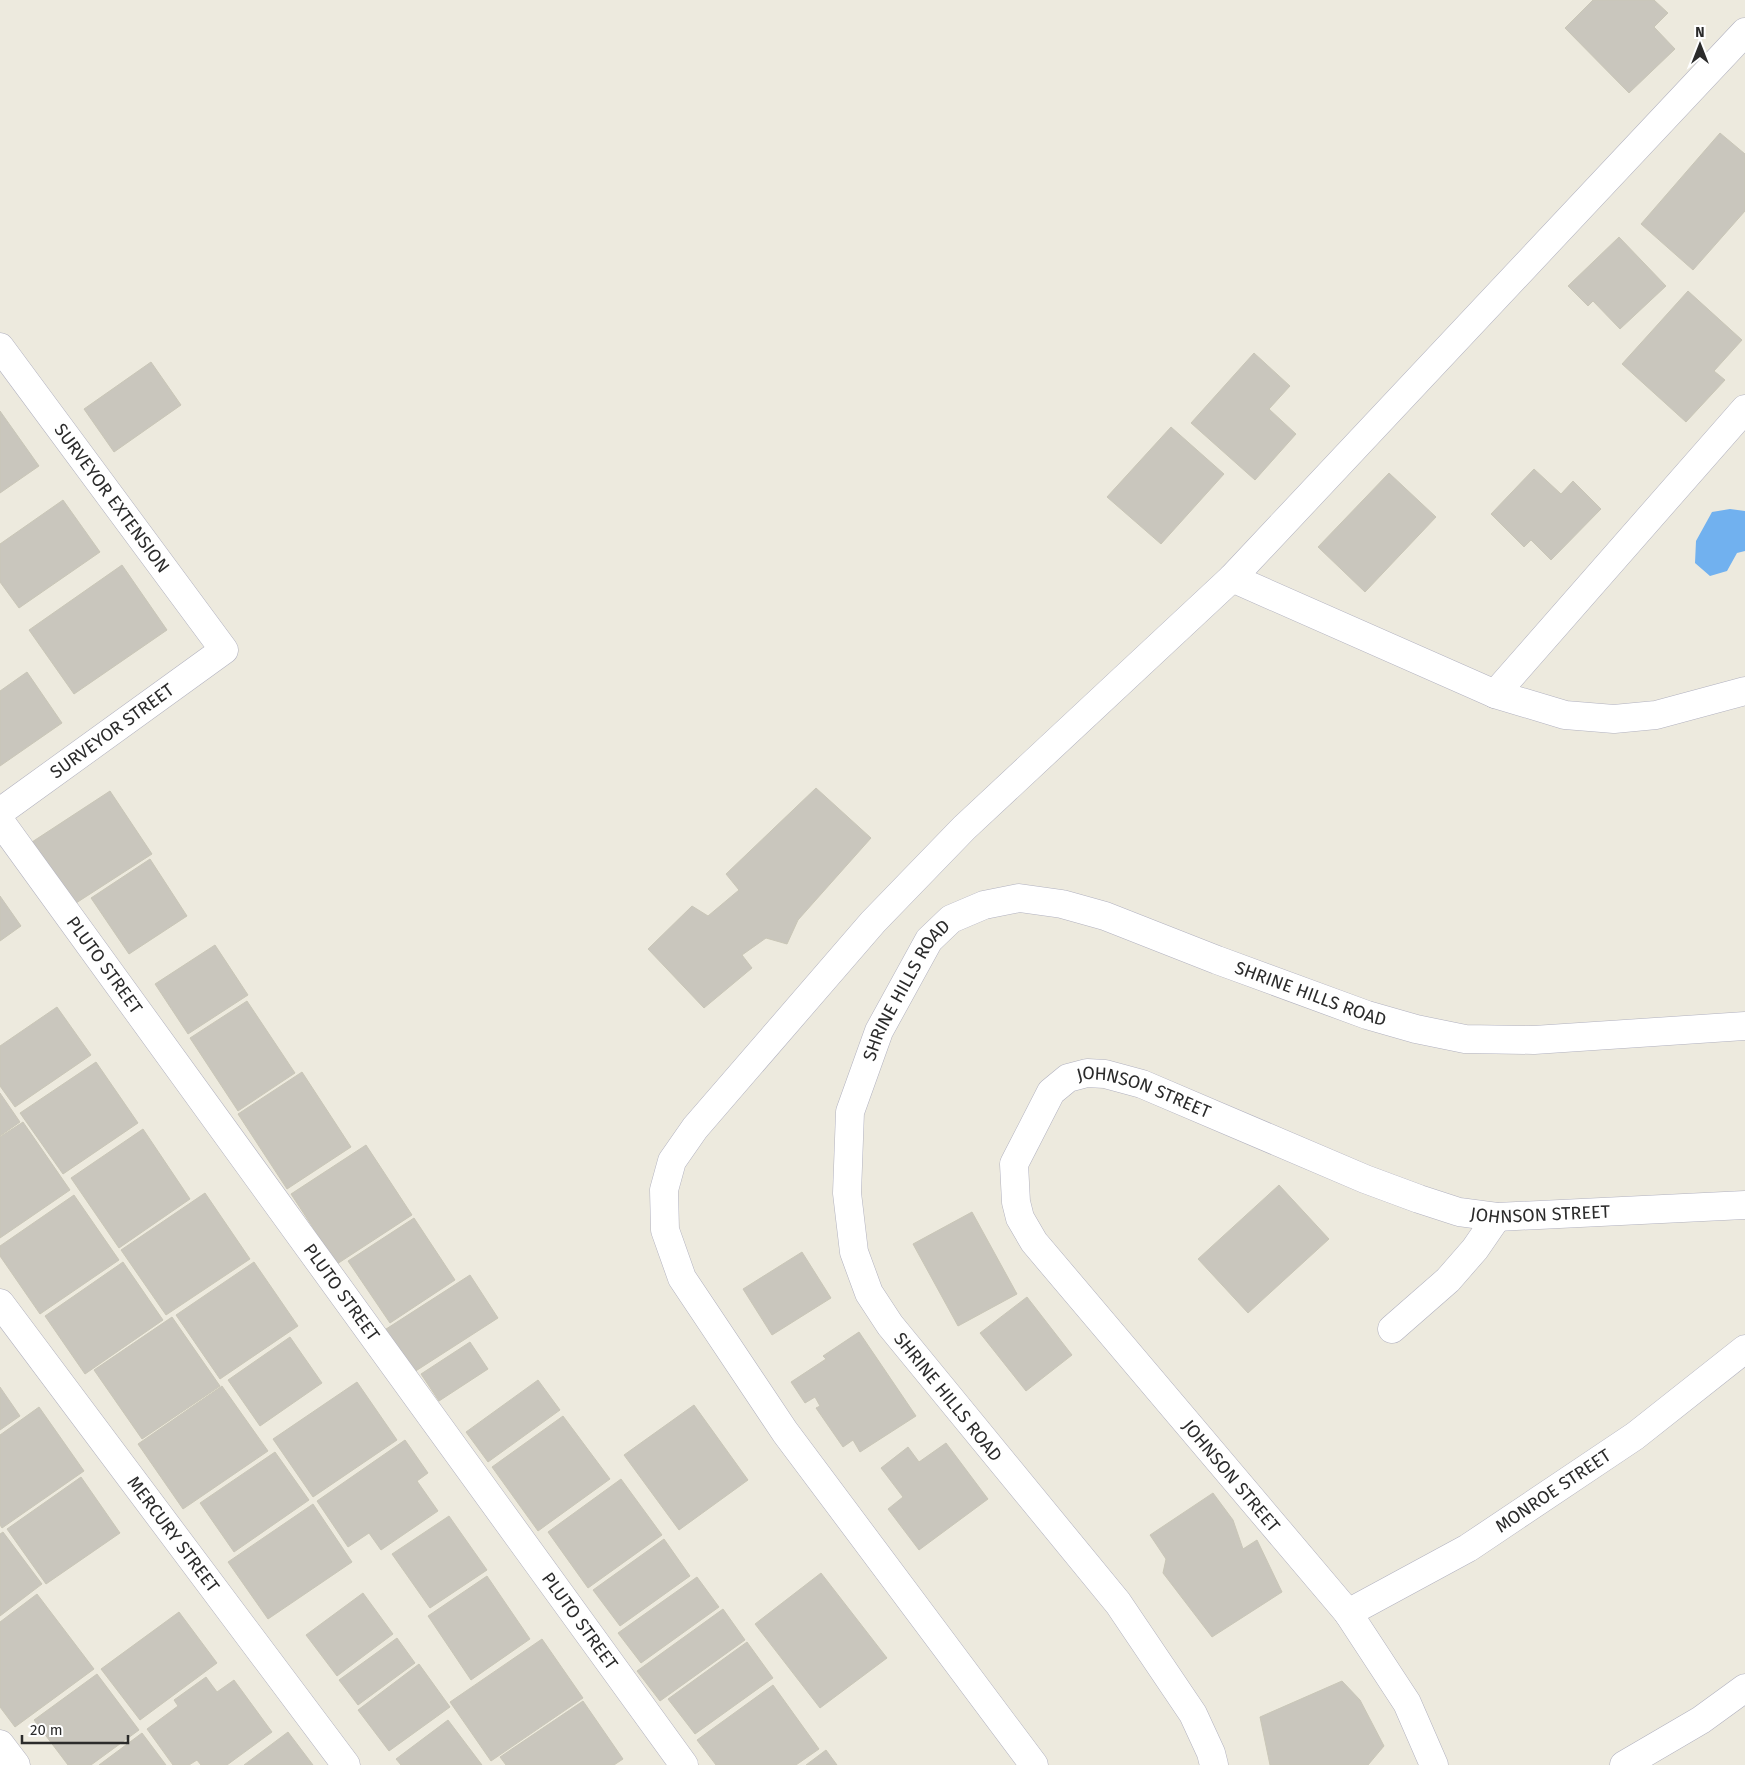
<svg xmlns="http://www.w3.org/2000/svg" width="1745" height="1765" font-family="'Fira Sans',sans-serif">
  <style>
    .water { fill: #71b1ef }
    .building { fill: #c9c6bd; stroke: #c9c6b7 }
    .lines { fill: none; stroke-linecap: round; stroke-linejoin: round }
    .minor-casing { stroke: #b1b1bf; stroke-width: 29 }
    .minor { stroke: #fff; stroke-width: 28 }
    .labels { text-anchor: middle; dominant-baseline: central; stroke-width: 4; stroke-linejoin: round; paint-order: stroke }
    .street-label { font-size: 18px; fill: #2b2b2b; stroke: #fff }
  </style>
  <rect width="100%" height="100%" fill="#edeade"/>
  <polygon class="water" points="1730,509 1745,511 1745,551 1737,553 1727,571 1710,576 1695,563 1696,541 1712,512"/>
  <g class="building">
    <polygon points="1593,0 1654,0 1668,13 1654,27 1675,49 1629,93 1565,28"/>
    <polygon points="1720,133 1745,154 1745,211 1693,270 1641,224"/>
    <polygon points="1619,237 1666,286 1620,329 1593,301 1588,306 1568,286"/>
    <polygon points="1688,291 1742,340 1714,371 1725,380 1686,422 1622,364"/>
    <polygon points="1254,353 1290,386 1269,409 1296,434 1255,480 1191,423"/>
    <polygon points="151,362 181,405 114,452 84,409"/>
    <polygon points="0,411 39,466 0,493"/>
    <polygon points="1171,427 1224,474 1161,544 1107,497"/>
    <polygon points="1534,469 1561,494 1573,481 1601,509 1551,560 1531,540 1524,547 1491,514"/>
    <polygon points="1389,473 1436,517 1365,592 1318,547"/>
    <polygon points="63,500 100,552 19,608 0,582 0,544"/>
    <polygon points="122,565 167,630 74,694 29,630"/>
    <polygon points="27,672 62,723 0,766 0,691"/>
    <polygon points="816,788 871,838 798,920 787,944 766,938 742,955 752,968 704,1008 648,949 692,906 708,916 739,890 726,874"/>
    <polygon points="110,791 152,854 73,905 32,842"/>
    <polygon points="150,859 187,916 129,954 91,898"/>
    <polygon points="0,896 21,926 0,941"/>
    <polygon points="215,945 248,995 188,1034 155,984"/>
    <polygon points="247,1001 295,1073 238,1111 190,1038"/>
    <polygon points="57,1007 91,1055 15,1107 0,1086 0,1046"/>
    <polygon points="96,1062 138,1123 63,1174 20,1113"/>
    <polygon points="302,1072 351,1147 287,1189 238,1114"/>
    <polygon points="0,1093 20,1122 0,1136"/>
    <polygon points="23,1122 70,1190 0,1238 0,1137"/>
    <polygon points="143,1129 190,1199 119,1248 71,1178"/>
    <polygon points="366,1145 412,1215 337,1264 291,1194"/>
    <polygon points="1279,1185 1329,1239 1248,1313 1198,1259"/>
    <polygon points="205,1193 250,1259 166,1315 121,1250"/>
    <polygon points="74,1195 119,1260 40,1314 0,1256 0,1246"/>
    <polygon points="972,1212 1017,1294 958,1326 913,1244"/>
    <polygon points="414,1218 455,1280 390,1323 348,1261"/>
    <polygon points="802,1252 831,1298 772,1335 743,1289"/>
    <polygon points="123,1262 163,1320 85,1374 45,1316"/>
    <polygon points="254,1262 298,1326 220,1379 176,1315"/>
    <polygon points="470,1275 498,1318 411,1374 383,1331"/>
    <polygon points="1027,1297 1072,1355 1026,1391 980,1333"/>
    <polygon points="172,1317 220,1386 142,1439 94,1370"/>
    <polygon points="859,1332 916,1416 860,1452 853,1440 843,1447 816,1408 820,1406 815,1397 805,1403 791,1382 826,1359 823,1356"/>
    <polygon points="290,1337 322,1383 260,1426 228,1380"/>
    <polygon points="470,1342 488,1369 439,1401 421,1374"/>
    <polygon points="538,1380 560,1410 488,1462 466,1432"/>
    <polygon points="357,1382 397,1440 313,1497 273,1439"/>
    <polygon points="222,1386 268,1451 183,1509 138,1444"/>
    <polygon points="0,1387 20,1416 0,1430"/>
    <polygon points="694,1405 748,1480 679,1530 624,1455"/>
    <polygon points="39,1407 84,1471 2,1528 0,1525 0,1435"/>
    <polygon points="563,1416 610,1479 538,1531 492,1467"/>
    <polygon points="405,1440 428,1473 417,1481 438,1511 381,1550 369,1533 348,1547 317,1501"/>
    <polygon points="946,1443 988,1499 919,1550 888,1509 903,1497 881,1468 908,1447 919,1462"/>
    <polygon points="275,1452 309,1500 234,1552 200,1503"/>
    <polygon points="81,1477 120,1533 46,1584 7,1529"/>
    <polygon points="621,1479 662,1535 588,1588 548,1532"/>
    <polygon points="1213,1493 1233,1520 1243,1549 1257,1540 1282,1592 1212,1637 1163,1573 1166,1559 1150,1535"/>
    <polygon points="313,1504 352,1562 268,1619 228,1562"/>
    <polygon points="449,1516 487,1570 430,1608 392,1554"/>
    <polygon points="3,1532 42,1584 0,1616 0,1534"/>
    <polygon points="664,1539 690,1576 620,1626 593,1590"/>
    <polygon points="821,1573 887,1658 820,1708 755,1624"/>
    <polygon points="487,1576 530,1639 471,1680 428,1616"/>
    <polygon points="697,1577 719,1607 641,1663 618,1633"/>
    <polygon points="363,1593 393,1634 337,1676 306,1635"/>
    <polygon points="37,1594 94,1669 15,1727 0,1707 0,1622"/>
    <polygon points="723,1609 745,1640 660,1701 637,1671"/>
    <polygon points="179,1612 217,1663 140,1720 101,1669"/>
    <polygon points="397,1638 415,1663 358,1705 339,1680"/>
    <polygon points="542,1639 583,1698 491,1761 450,1702"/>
    <polygon points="747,1642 773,1678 695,1734 668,1699"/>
    <polygon points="419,1664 450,1707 389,1751 358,1710"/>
    <polygon points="97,1674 139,1730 91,1765 68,1765 34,1720"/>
    <polygon points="206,1677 217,1692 234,1680 272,1732 227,1765 201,1765 197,1760 189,1765 173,1765 147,1729 178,1706 174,1700"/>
    <polygon points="1342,1681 1360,1700 1384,1746 1368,1765 1270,1765 1260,1717"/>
    <polygon points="773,1685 819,1749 796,1765 716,1765 697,1740"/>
    <polygon points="583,1701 623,1759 614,1765 506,1765 500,1757"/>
    <polygon points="448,1720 482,1765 401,1765 396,1759"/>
    <polygon points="288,1732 313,1765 244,1765"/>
    <polygon points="142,1733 166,1765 99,1765"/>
    <polygon points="826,1750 837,1765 806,1765"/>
  </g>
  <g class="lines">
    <defs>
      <g id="minor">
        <path id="s1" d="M0,347l224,303 -224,162"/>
        <polyline points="1232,578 1495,694 1565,715 1614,719 1656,715 1745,691"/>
        <polyline points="1495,694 1745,409"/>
        <path id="s2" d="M0,821l684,944"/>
        <path id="s3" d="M0,1303l346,462"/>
        <polyline points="1392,1329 1448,1280 1475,1249 1497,1217"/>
        <path id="s4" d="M1348,1613l120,-65 167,-112 110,-87"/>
        <polyline points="0,1744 16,1765"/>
        <polyline points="1034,1765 785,1432 682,1278 665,1230 664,1190 672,1161 695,1128 873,922 964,828 1232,578 1745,32"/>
        <path id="s5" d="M1214,1765l-3,-12 -18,-39 -75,-111 -228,-278 -21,-32 -15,-41 -7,-59 3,-81 29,-81 50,-91 22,-21 33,-14 35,-7 43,6 43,12 112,44 150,55 49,14 49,10 69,1 211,-14"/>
        <path id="s6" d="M1434,1765l-27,-62 -59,-90 -314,-371 -14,-24 -4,-16 -2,-38 37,-72 17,-14 19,-5 18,1 37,10 223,95 54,20 40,13 38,5 248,-12"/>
        <polyline points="1624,1765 1701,1720 1745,1688"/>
      </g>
    </defs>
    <use href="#minor" class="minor-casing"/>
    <use href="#minor" class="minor"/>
  </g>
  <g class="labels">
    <g class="street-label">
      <text stroke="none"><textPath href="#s1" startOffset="188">SURVEYOR EXTENSION</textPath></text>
      <text transform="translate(112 731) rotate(-36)">SURVEYOR STREET</text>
      <text stroke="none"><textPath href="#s2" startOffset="178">PLUTO STREET</textPath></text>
      <text stroke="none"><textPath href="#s5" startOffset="906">SHRINE HILLS ROAD</textPath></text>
      <text stroke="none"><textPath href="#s5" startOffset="1371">SHRINE HILLS ROAD</textPath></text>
      <text stroke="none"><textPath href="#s6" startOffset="926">JOHNSON STREET</textPath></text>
      <text stroke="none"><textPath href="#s6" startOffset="1346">JOHNSON STREET</textPath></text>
      <text stroke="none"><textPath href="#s2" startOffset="582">PLUTO STREET</textPath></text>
      <text transform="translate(948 1397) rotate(51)">SHRINE HILLS ROAD</text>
      <text transform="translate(1231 1476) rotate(50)">JOHNSON STREET</text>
      <text stroke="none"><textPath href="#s4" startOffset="239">MONROE STREET</textPath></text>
      <text stroke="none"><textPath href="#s3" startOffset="289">MERCURY STREET</textPath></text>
      <text stroke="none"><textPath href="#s2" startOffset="988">PLUTO STREET</textPath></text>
    </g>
  </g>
  <g transform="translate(1700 45)" stroke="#ffffff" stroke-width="4" paint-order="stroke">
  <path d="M0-4L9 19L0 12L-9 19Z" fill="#2b2b2b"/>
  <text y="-8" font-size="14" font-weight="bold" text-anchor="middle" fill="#2b2b2b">N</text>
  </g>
  <path d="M22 1735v8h106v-8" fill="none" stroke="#2b2b2b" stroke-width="2.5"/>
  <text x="30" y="1735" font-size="15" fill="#2b2b2b" stroke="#ffffff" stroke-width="4" paint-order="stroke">20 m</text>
</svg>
